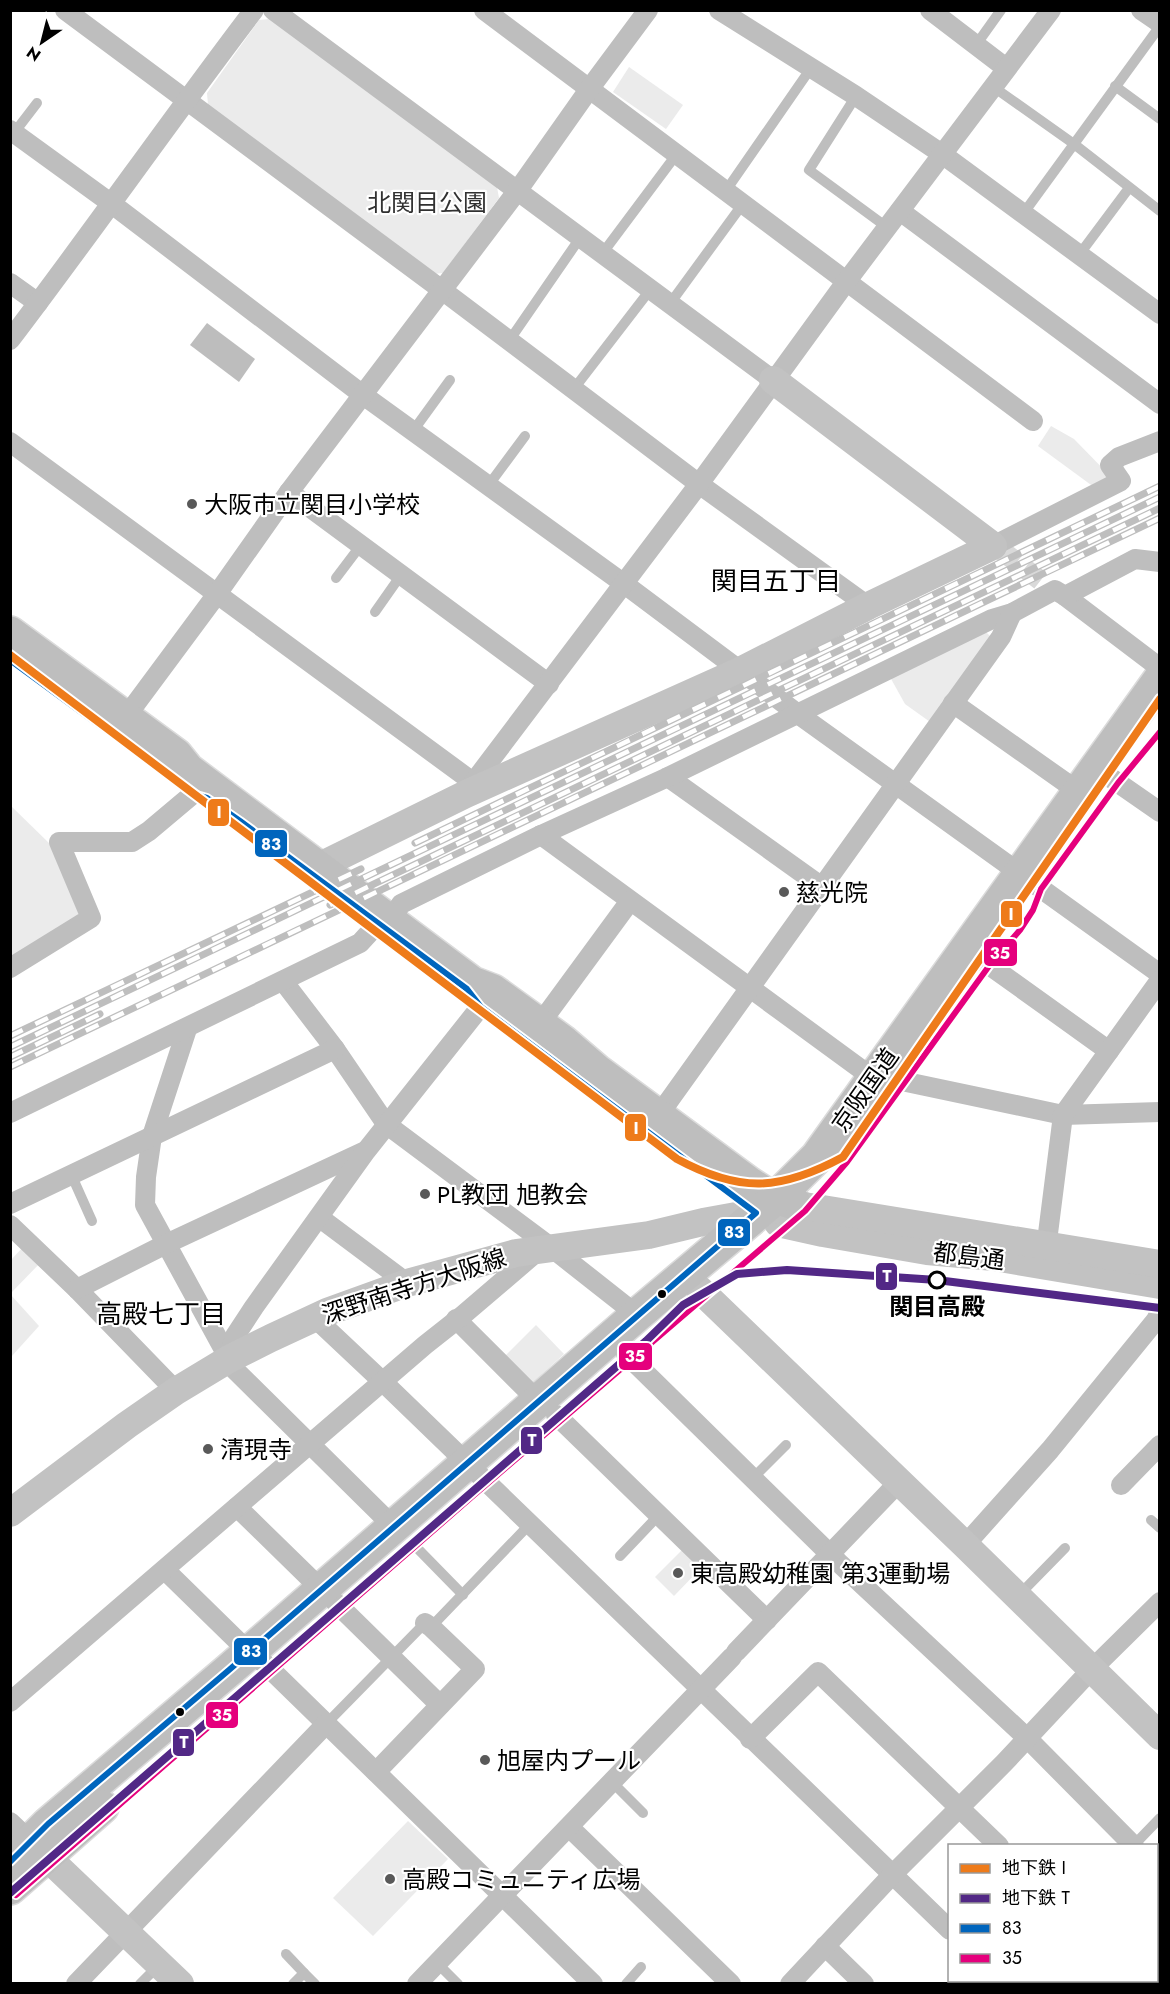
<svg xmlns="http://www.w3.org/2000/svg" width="1170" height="1994" font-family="Jost,'Noto Sans JP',sans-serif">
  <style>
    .green { fill: #ebebeb }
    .water { fill: #bdbdbd }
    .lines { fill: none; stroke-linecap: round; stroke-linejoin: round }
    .street-tunnel { stroke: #d9d9d9; stroke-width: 20; stroke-dasharray: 20 10; stroke-linecap: butt }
    .highway-casing { stroke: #dbdbdb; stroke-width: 36 }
    .lane { stroke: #bebebe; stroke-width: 10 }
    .street { stroke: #bebebe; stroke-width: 20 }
    .secondary { stroke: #c2c2c2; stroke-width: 28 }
    .highway { stroke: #bebebe; stroke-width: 33 }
    .rail-casing { stroke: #bebebe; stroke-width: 7 }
    .rail { stroke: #fff; stroke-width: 4.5; stroke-dasharray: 14; stroke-linecap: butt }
    .bus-1-casing { stroke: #fff; stroke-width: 10 }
    .bus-2-casing { stroke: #fff; stroke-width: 10 }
    .bus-1 { stroke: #0065bd; stroke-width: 6 }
    .bus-2 { stroke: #e5007d; stroke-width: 6 }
    .metro-1-casing { stroke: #fff; stroke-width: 12 }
    .metro-2-casing { stroke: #fff; stroke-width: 12 }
    .metro-1 { stroke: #ee7b1a; stroke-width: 8 }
    .metro-2 { stroke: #522886; stroke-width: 8 }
    .poi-dot { fill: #595959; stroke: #fff; stroke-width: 2 }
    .stop-dot { fill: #fff; stroke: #000; stroke-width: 3 }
    .bus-dot { fill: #000; stroke: #fff; stroke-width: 2 }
    .labels { text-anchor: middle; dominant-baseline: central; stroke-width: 4.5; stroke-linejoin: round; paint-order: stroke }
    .park-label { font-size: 24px; fill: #313131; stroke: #fff }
    .poi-label { font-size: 24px; fill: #000; stroke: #fff; text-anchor: start }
    .street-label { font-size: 24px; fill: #000; stroke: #fff }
    .stop-label { font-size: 24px; font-weight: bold; fill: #000; stroke: #fff }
    .neighbourhood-label { font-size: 26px; fill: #000; stroke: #fff }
    .line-badge { stroke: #fff; stroke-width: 2 }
    .badge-label { font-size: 16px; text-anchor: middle; font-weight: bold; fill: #fff }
  </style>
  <rect width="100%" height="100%" fill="#fff"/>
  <g class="green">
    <polygon points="270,19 497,187 499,198 443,273 433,274 208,105 207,93 259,20"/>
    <polygon points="629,67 683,105 666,129 613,92"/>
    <polygon points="1051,426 1074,439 1114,480 1098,490 1038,446"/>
    <polygon points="984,630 994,640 933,724 905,704 890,677"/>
    <polygon points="10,805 52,846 80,917 14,959 10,954"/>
    <polygon points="24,1246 41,1262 11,1293 11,1260"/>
    <polygon points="10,1294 39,1326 11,1357 10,1357"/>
    <polygon points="536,1325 564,1354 529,1386 503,1358"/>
    <polygon points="682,1550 700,1569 674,1596 655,1577"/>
    <polygon points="408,1821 448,1859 373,1936 333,1898"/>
  </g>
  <polygon class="water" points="207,323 255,359 239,382 190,345"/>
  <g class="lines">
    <polyline class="street-tunnel" points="1001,550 1046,585"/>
    <defs>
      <g id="highway">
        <polyline points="10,633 176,755 188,770 472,983 493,991 562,1041 597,1071 750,1184 764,1193 794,1203"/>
        <polyline points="10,1862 48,1824 229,1670 637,1315 776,1198 817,1157 1160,679"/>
        <polyline points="10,1888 102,1807"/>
      </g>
    </defs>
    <use href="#highway" class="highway-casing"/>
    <g class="lane">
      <polyline points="976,45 1001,10"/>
      <polyline points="992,86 1074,144 1160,211"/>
      <polyline points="1115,86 1160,119"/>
      <polyline points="856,96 809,170 888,228"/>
      <polyline points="14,133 37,103"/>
      <polyline points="725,192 811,68"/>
      <polyline points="1023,214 1160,26"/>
      <polyline points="602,254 676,155"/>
      <polyline points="1079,255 1129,188"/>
      <polyline points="669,305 742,205"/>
      <polyline points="509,341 580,238"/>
      <polyline points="573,390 650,290"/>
      <polyline points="413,431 450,380"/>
      <polyline points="488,486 525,436"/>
      <polyline points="336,578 361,545"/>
      <polyline points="375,612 401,575"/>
      <polyline points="71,1174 92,1221"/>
      <polyline points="753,1478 786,1445"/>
      <polyline points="1151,1520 1160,1528"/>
      <polyline points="419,1550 463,1595"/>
      <polyline points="620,1556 659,1515"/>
      <polyline points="1019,1595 1065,1548"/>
      <polyline points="431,1627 529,1525"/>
      <polyline points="326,1724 425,1623"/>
      <polyline points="612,1782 643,1813"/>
      <polyline points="1134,1845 1160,1818"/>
      <polyline points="286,1954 304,1973"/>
      <polyline points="437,1963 458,1984"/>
      <polyline points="140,1984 159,1965"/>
      <polyline points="293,1984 304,1973 315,1984"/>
      <polyline points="626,1984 641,1967"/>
    </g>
    <g class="street">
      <polyline points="65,10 442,290 699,484 868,606"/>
      <polyline points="273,10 773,380"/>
      <polyline points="484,10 1033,421"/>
      <polyline points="719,10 856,96 942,154 1160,314"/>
      <polyline points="930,10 1006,68"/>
      <polyline points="1141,10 1160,23"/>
      <polyline points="10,130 112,204 363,395 623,583 798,714 1160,974"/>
      <polyline points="900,211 1160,404"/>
      <polyline points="10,283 38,303"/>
      <path d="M10,340c83,-109 161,-221 244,-330"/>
      <polyline points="10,442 481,788"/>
      <polyline points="289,492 549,684"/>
      <polyline points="993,546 1121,481 1110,465 1119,457 1160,441"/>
      <polyline points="1065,596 1160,668"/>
      <polyline points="953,703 1079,792"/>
      <polyline points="125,718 217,594 289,492 518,190 590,88 648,10"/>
      <polyline points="668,777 822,887"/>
      <polyline points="1111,778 1160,812"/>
      <polyline points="473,783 699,484 846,282 1051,10"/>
      <polyline points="541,835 873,1078"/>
      <polyline points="396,912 401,904 541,835 668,777 992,619 1012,613 1055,590 1065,596 1135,559 1160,562"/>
      <polyline points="982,960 1109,1051"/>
      <polyline points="10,968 91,918 59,842 132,842 149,831 193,794"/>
      <polyline points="283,981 335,1049 386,1124 552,1248 637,1315"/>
      <polyline points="539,1025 630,901"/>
      <polyline points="187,1029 152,1136 146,1177 145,1205 235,1370 394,1527"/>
      <polyline points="897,1080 1063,1115 1160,1112"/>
      <polyline points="10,1113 360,943 371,931"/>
      <polyline points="658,1116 1001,637 1012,613"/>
      <polyline points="10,1204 335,1049"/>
      <polyline points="320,1218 407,1283"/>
      <polyline points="10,1225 77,1289 176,1391"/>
      <polyline points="1045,1257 1063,1115 1160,980"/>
      <polyline points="77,1289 166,1244 363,1152"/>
      <polyline points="314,1317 382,1381 950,1930"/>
      <polyline points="456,1319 538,1401"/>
      <polyline points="626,1354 838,1562 1027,1738 1134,1846"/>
      <polyline points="229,1359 235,1336 254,1307 366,1151 493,991"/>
      <polyline points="556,1415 767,1620"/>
      <polyline points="1121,1485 1160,1445"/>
      <polyline points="237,1507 322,1590"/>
      <polyline points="965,1545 1050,1450 1156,1320 1160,1312"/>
      <polyline points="165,1570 250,1653 265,1664 593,1984"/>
      <polyline points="336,1603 440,1705"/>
      <polyline points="736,1652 899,1482"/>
      <polyline points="10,1702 425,1345 463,1315 539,1250"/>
      <polyline points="750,1739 818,1672 999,1846"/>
      <polyline points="376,1772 475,1669 431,1627 425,1623"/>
      <polyline points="10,1822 31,1842"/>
      <polyline points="569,1827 731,1984"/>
      <polyline points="1156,1868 1160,1871"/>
      <polyline points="825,1946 864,1984"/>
      <polyline points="1001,1980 1004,1984"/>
      <polyline points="1136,1980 1139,1984"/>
      <polyline points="76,1984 326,1724"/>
      <polyline points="417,1984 732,1657"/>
      <polyline points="790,1984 892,1875 1004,1763 1091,1670 1160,1602"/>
    </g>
    <g class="secondary">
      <polyline points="328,862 466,794 740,671 868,606 993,546 773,380"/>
      <polyline points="778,1223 823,1233 927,1251 994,1257 1160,1285"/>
      <polyline points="700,1290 965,1545 1160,1736"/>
      <polyline points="10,1513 127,1425 176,1391 229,1359 271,1338 327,1312 407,1283 516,1253 649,1235 703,1222 798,1205 1160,1264"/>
      <polyline points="31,1842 180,1984"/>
    </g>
    <use href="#highway" class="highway"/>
    <defs>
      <g id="rail">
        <polyline points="415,843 1160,486"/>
        <polyline points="330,905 1160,508"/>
        <polyline points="10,1036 361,869"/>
        <polyline points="10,1047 1160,497"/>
        <polyline points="10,1057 100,1014"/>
        <polyline points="10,1067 1160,518"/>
      </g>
    </defs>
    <use href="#rail" class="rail-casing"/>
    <use href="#rail" class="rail"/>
    <defs>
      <polyline id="bus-1" points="10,660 193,794 207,798 240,821 467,989 481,1007 756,1213 229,1670 48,1824 10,1862"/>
      <polyline id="bus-2" points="16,1895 474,1495 805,1211 847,1162 989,966 1020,930 1033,910 1041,889 1118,783 1160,732"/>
    </defs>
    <use href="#bus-1" class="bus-1-casing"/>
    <use href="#bus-2" class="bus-2-casing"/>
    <use href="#bus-1" class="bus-1"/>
    <use href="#bus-2" class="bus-2"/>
    <defs>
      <path id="metro-1" d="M10,655l667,504c63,34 103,32 166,-2l317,-458"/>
      <polyline id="metro-2" points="10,1893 646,1341 683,1305 737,1274 787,1270 937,1280 1160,1308"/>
    </defs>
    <use href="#metro-1" class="metro-1-casing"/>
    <use href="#metro-2" class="metro-2-casing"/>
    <use href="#metro-1" class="metro-1"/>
    <use href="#metro-2" class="metro-2"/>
  </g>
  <g class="poi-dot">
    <circle cx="192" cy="504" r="6"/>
    <circle cx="784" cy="892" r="6"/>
    <circle cx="425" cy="1194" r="6"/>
    <circle cx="208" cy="1449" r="6"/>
    <circle cx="678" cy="1573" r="6"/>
    <circle cx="485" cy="1760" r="6"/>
    <circle cx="390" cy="1879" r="6"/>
  </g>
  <circle class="stop-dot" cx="937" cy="1280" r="8"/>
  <g class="bus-dot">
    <circle cx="662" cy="1294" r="5"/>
    <circle cx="180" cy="1712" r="5"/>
  </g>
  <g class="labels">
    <g class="park-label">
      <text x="427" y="202">北関目公園</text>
    </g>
    <g class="poi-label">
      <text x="204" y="504">大阪市立関目小学校</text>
      <text x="796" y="892">慈光院</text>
      <text x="437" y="1194">PL教団 旭教会</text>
      <text x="220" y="1449">清現寺</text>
      <text x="690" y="1573">東高殿幼稚園 第3運動場</text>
      <text x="497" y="1760">旭屋内プール</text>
      <text x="402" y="1879">高殿コミュニティ広場</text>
    </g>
    <g class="street-label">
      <text transform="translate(865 1090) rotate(-55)">京阪国道</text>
      <text transform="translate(969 1256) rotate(7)">都島通</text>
      <text transform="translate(414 1286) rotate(-18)">深野南寺方大阪線</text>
    </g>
    <g class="stop-label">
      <text x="937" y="1306">関目高殿</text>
    </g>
    <g class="neighbourhood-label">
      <text x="776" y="581">関目五丁目</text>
      <text x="161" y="1314">高殿七丁目</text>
    </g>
  </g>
  <g class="line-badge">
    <rect x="207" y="798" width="23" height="29" rx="6" fill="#ee7b1a"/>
    <rect x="254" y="829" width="34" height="29" rx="6" fill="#0065bd"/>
    <rect x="1000" y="900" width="23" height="28" rx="6" fill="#ee7b1a"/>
    <rect x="983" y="938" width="35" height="29" rx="6" fill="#e5007d"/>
    <rect x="624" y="1113" width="23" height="29" rx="6" fill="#ee7b1a"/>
    <rect x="717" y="1218" width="34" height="29" rx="6" fill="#0065bd"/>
    <rect x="875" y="1262" width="23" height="29" rx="6" fill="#522886"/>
    <rect x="618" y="1342" width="35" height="29" rx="6" fill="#e5007d"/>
    <rect x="520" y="1426" width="23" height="29" rx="6" fill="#522886"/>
    <rect x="233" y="1637" width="35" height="29" rx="6" fill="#0065bd"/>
    <rect x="205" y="1701" width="34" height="28" rx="6" fill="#e5007d"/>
    <rect x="172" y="1728" width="23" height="29" rx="6" fill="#522886"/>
  </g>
  <g class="badge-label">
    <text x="219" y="818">I</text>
    <text x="271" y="850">83</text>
    <text x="1011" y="920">I</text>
    <text x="1000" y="959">35</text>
    <text x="636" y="1134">I</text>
    <text x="734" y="1238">83</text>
    <text x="887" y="1282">T</text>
    <text x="635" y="1362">35</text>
    <text x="532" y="1446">T</text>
    <text x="251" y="1657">83</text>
    <text x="222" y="1721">35</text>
    <text x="184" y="1748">T</text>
  </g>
  <rect width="1170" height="1994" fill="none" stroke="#000000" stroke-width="24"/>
  <rect x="948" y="1844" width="210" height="138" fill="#ffffff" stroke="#999999" stroke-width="1.5"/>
  <rect x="960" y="1864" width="30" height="9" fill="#ee7b1a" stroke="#999999" stroke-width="1.5"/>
  <text x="1002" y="1874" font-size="18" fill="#000000">地下鉄 I</text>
  <rect x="960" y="1894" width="30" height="9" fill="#522886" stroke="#999999" stroke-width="1.5"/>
  <text x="1002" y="1904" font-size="18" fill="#000000">地下鉄 T</text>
  <rect x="960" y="1924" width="30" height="9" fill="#0065bd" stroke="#999999" stroke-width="1.5"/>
  <text x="1002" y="1934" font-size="18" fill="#000000">83</text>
  <rect x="960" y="1954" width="30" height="9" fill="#e5007d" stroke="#999999" stroke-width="1.5"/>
  <text x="1002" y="1964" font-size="18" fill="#000000">35</text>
  <g transform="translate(42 42) rotate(215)" stroke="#ffffff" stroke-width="4.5" paint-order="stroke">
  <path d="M0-4.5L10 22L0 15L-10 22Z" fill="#000000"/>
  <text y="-9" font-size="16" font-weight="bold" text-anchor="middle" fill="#000000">N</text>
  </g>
</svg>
